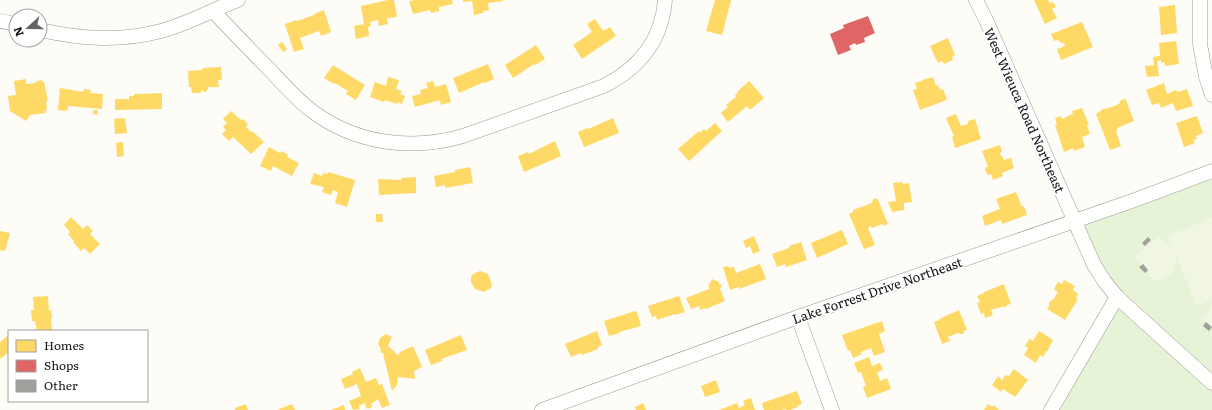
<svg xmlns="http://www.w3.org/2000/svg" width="1212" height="410" font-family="Literata,serif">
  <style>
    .green { fill: #e7f3d7 }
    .pitch { fill: #f0f6e1 }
    .homes { fill: #ffd966 }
    .shops { fill: #e06666 }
    .building { fill: #a19f9c }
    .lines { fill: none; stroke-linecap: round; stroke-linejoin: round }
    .minor-casing { stroke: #979795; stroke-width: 15 }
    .minor { stroke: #fffffe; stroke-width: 14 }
    .labels { text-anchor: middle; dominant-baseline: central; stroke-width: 4; stroke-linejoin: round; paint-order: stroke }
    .street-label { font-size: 13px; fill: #111; stroke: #fff }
  </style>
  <rect width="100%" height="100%" fill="#fdfcf7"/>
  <polygon class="green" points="1212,174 1212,410 1055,410 1118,299 1066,226"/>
  <g class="pitch">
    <path d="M1212,217v82l-15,7 -21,-50c-1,17 -5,20 -21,25l-21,-24 24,-21 7,5 7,7 -5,-11z"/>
    <polygon points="1212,303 1212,328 1203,320"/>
  </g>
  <g class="homes">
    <polygon points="388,0 394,0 397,17 387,18 388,24 379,26 378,20 370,22 371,26 368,27 369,36 356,39 354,26 364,24 361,6"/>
    <polygon points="415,0 452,0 453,4 439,7 439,11 431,13 430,10 413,14 409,1"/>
    <polygon points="463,0 503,0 503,1 488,3 489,10 483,11 483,13 474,15 472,1 463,2"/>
    <polygon points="715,0 731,0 722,35 706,31"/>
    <polygon points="1034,0 1048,0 1050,3 1053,2 1056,7 1052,9 1057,18 1045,24"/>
    <polygon points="1175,5 1177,33 1161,35 1159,7"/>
    <polygon points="324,10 331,32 321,36 319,31 300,38 304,49 294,52 285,24 296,20 297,21 314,15 314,14"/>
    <polygon points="595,19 603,31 610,27 616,36 582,59 573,45 592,32 587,24"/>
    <polygon points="1082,22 1093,47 1061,60 1057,49 1065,46 1064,43 1061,43 1058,40 1054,41 1051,34"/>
    <polygon points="948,38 955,55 952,57 953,60 944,64 942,61 938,63 930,46"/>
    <polygon points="1176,41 1179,64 1165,66 1164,62 1161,63 1161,60 1157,61 1159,76 1147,77 1145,66 1154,65 1153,57 1160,56 1159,43"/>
    <polygon points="282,42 287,49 283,52 278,45"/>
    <polygon points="536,45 545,59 535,65 534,64 513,78 505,65"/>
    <polygon points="488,64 494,79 485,83 484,82 459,93 453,78"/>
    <polygon points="333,65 365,85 356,100 346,94 348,91 335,83 334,84 324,78"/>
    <polygon points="221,67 222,80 218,80 219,87 208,87 208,89 206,92 201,90 201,93 192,93 191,87 189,87 188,71 202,70 203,68"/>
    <polygon points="388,77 399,80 396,89 402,91 400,94 405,96 402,104 397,102 397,104 385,100 384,102 370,97 375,82 386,86"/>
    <polygon points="933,77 936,86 938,85 940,90 943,89 947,100 920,110 913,90 917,89 915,83 922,81 922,80"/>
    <polygon points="26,79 26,84 35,83 37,81 41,80 44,82 48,101 46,101 47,109 46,109 46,112 45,113 30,115 26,121 10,111 8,96 16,95 14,81"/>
    <polygon points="433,81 435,87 446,84 451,102 441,105 440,100 415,107 412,96 421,94 420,90 428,88 426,83"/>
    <polygon points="749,81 764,98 750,110 747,106 728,122 721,113 728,107 726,105 736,97 735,95 738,93 737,92"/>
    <polygon points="1164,83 1167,94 1176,90 1178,92 1187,89 1193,106 1176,111 1173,103 1161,108 1159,103 1152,105 1146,90"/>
    <polygon points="60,88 83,92 84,89 91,90 90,93 103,94 102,109 68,106 67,111 58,110"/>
    <polygon points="162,93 162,109 115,110 115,99 129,99 129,96 134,96 134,94"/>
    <polygon points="1124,99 1126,100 1134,121 1117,128 1117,131 1116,131 1121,146 1110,150 1096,114 1103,109 1109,108 1119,104 1121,100"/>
    <polygon points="1082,108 1089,125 1087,125 1090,134 1082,137 1085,147 1074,151 1074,148 1064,152 1055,125 1057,124 1055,118 1061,116 1062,119 1067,117 1067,116 1073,114 1072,111"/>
    <polygon points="93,110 98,110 97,115 93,114"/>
    <polygon points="231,111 241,120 243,119 248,124 246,127 251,132 252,131 264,142 251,154 233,137 229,141 222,134 226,130 223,127 227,123 223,119"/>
    <polygon points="956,114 961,126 968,124 968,121 975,119 981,139 955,148 952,137 954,136 946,118"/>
    <polygon points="1197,116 1203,133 1196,136 1197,139 1193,140 1195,143 1184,147 1176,123"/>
    <polygon points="125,118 127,133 115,134 114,119"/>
    <polygon points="613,118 619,133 584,147 578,132 587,128 588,129"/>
    <polygon points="715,123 722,131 689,161 678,149 699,131 700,133 704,129 706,131"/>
    <polygon points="555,141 561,156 524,172 518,156 528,152 529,154"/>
    <polygon points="123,142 124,156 117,157 116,143"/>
    <polygon points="1000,145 1002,152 1000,153 1001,156 1002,156 1004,160 1011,158 1014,168 1002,173 1003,176 993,180 991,174 989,175 987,174 985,169 986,167 988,167 982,151"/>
    <polygon points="269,147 280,153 282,151 288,155 287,157 299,163 292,176 273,166 271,171 260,166"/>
    <polygon points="470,167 473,183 445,188 445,185 436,187 434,176 455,172 455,170"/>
    <polygon points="328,172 355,180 347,207 335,203 338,192 333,190 331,195 322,192 324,187 310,184 314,173 322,176 323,173 328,174"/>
    <polygon points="416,177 416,193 379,195 378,179 401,180 401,178"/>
    <polygon points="902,182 903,184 909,183 912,202 904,203 904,210 892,212 888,202 896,201 893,183"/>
    <polygon points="1016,192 1022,207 1024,206 1027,215 1002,224 1001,220 985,226 982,216 1000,209 996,199"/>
    <polygon points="876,198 878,200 888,224 883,226 883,224 872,228 871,226 868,228 875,245 864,249 849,214 853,212 853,210 872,203 873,199"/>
    <polygon points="376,214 382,214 383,222 376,222"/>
    <polygon points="71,217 83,229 87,225 93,231 90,234 100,244 90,254 84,248 81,251 73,242 74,241 68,234 70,232 64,225"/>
    <polygon points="842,230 848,244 817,258 811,243"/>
    <polygon points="0,231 10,233 5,251 0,250"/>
    <polygon points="754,236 760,251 753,254 750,246 746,248 743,241"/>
    <polygon points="801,242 807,260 786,267 785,264 777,267 772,254 789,248 789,246"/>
    <polygon points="760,264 766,279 739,289 739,287 730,290 723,267 728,266 729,268 734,267 736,273"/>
    <polygon points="480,271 488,274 491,282 492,286 491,288 484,292 475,289 471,282 471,277 473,274"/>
    <polygon points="712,279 719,282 719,284 722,285 720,289 725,301 706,309 705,308 700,310 699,306 691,309 686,298 711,288 708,287"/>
    <polygon points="1064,280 1075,286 1073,290 1078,294 1076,298 1078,299 1065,320 1047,309 1049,306 1049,303 1050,301 1053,300 1058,292 1054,289 1058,282 1062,284"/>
    <polygon points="1004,284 1011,304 1007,305 1006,307 1001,307 991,310 993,315 985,318 984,313 981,314 977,303 980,302 977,296 984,293 984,292"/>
    <polygon points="48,296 49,311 51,310 52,318 51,319 52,331 37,331 35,321 32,321 31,310 34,310 33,297"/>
    <polygon points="679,296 685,312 675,315 675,314 657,320 656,316 652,317 648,306"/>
    <polygon points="959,310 967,330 964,331 963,334 960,334 958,333 948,337 950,341 942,344 934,322 940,320 939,319"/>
    <polygon points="635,311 637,312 641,326 619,332 620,333 609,336 604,321"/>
    <polygon points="882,321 885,331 879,334 885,352 874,356 871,348 861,352 862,354 853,358 850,350 848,351 842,335"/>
    <polygon points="597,331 602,345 598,347 598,349 582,355 581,353 571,357 565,344"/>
    <polygon points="1039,331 1053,340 1047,352 1046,351 1043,357 1040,355 1036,363 1024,355 1028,348 1025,346 1030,338 1033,341"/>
    <polygon points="386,334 392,337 388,346 398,355 400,352 413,346 422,367 414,371 415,379 398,377 397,385 392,391 383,353 381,353 380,347 378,344 380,338"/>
    <polygon points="9,335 9,352 0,359 0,342"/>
    <polygon points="461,335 467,350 441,359 442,361 431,365 425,350"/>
    <polygon points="869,357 872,366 880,363 883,370 877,372 880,381 887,378 891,389 867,398 863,387 866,386 861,372 858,373 854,363"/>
    <polygon points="360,368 366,382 376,378 379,385 382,384 390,405 382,408 378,399 371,404 372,407 368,409 366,408 365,403 359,406 360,409 353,410 349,401 361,396 357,384 345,389 341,379 353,374 352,372"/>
    <polygon points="1014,369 1028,380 1015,397 1003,389 1001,392 992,385 998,376 1003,381 1003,378 1006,375 1009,376"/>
    <polygon points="716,380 720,392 705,397 701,386"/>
    <polygon points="797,391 802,404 797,406 798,407 790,410 786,410 786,409 782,410 764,410 762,403"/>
    <polygon points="751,398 755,410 719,410 737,403 739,408 745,405 743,401"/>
    <polygon points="643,403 646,410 636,410 635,407"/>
    <polygon points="246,404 248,410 235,410 235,408"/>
    <polygon points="292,404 295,410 277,410"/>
    <polygon points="988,404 992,407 994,405 999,410 984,410"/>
    <polygon points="344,405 345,410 331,410"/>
  </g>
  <polygon class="shops" points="868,16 875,33 864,38 865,42 856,45 855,43 849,46 851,50 838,55 830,34 844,28 843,25"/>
  <g class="building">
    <polygon points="1148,237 1151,240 1145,246 1142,243"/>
    <polygon points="1143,264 1148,270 1145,273 1139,267"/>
    <polygon points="1206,322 1212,327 1209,331 1203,326"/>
  </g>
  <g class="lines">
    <defs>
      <g id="minor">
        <polyline points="976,0 986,20 1094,265 1105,282 1117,297 1212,383"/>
        <polyline points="1200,0 1200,44 1206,77 1212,95"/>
        <path d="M213,11c19,20 38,40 57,59 14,15 26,29 42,41 44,33 99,40 151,25l141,-50c35,-18 58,-46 61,-86"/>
        <polyline points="0,21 16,24"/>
        <path d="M40,30c42,9 79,12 121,1 27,-7 51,-21 77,-31"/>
        <polyline points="798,317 832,410"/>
        <polyline points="542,410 798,317 1132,201 1212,171"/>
        <polyline points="1051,410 1117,297"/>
      </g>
    </defs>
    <use href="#minor" class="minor-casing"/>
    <use href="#minor" class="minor"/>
  </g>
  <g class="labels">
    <g class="street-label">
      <text transform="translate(1025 110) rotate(66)">West Wieuca Road Northeast</text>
      <text transform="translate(877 290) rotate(-19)">Lake Forrest Drive Northeast</text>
    </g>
  </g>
  <rect x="8" y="330" width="140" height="72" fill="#ffffff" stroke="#a0a0a0"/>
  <rect x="16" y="340" width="20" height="12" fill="#ffd966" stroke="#a0a0a0"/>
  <text x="44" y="350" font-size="12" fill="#111111">Homes</text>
  <rect x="16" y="360" width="20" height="12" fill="#e06666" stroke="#a0a0a0"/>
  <text x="44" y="370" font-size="12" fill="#111111">Shops</text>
  <rect x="16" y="380" width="20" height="12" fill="#a19f9c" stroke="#a0a0a0"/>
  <text x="44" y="390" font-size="12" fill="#111111">Other</text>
  <g transform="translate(28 28) rotate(249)"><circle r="19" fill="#ffffff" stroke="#a0a0a0"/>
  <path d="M0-3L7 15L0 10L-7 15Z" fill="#646362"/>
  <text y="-6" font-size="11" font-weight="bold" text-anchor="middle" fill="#111111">N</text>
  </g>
</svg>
